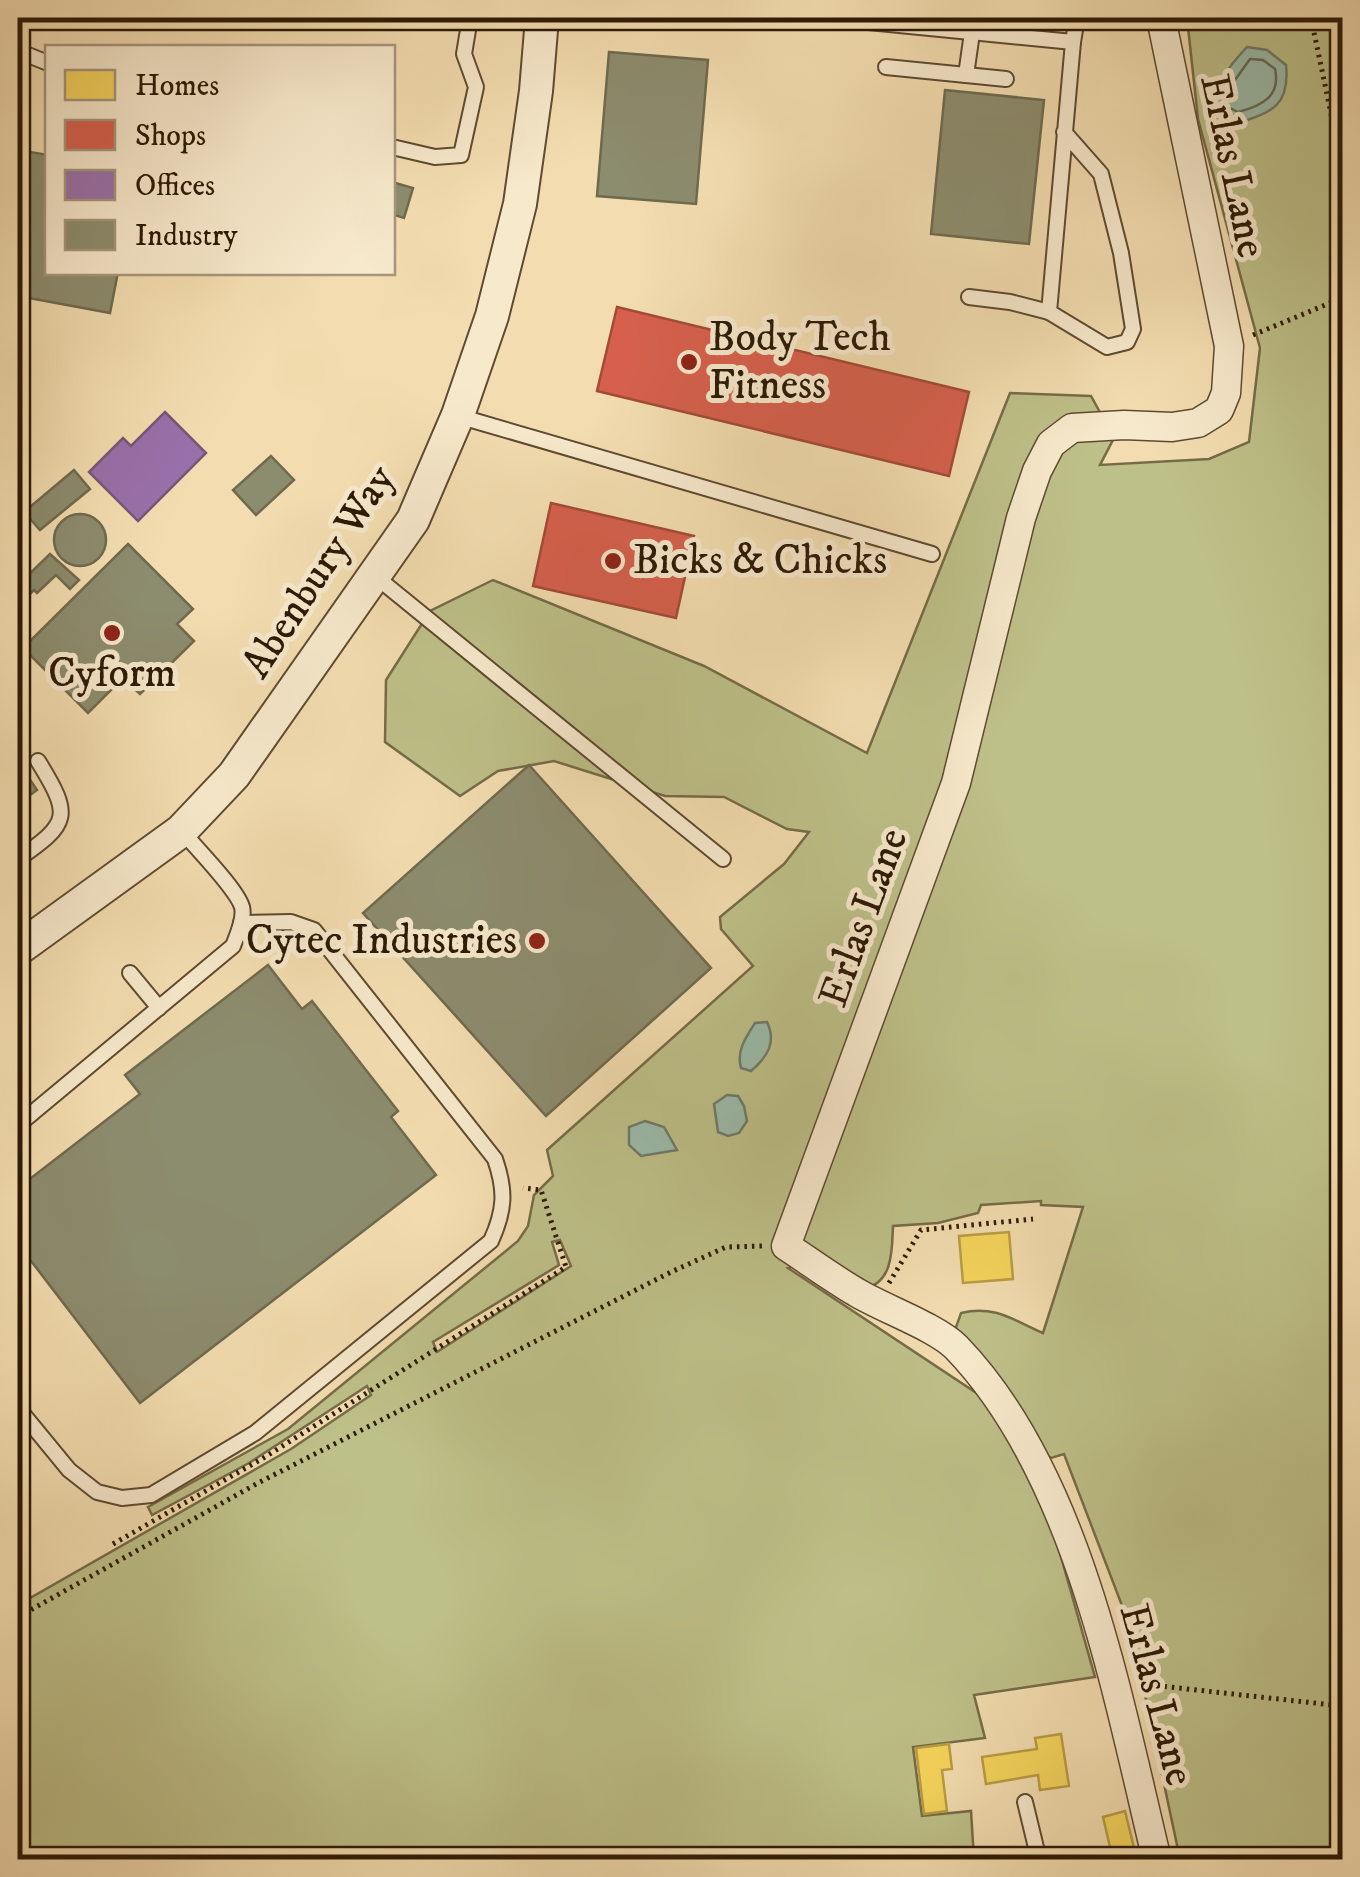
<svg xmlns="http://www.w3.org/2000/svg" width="1360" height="1877" font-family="'IM FELL DW Pica',serif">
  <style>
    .green { fill: #bec089; stroke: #756c47; stroke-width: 2.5; fill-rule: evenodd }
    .water { fill: #9bbcab; stroke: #6f7b69; stroke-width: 2.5 }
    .homes { fill: #f6d55c; stroke: #b99d42; stroke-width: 2.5 }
    .shops { fill: #d6604d; stroke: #a34b37; stroke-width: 2.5 }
    .offices { fill: #9970ab; stroke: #785679; stroke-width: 2.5 }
    .industry { fill: #8c8c6e; stroke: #6f6a4e; stroke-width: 2.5 }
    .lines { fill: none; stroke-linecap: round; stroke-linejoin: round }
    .shore { stroke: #646a58; stroke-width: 2.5 }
    .service-casing { stroke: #5e4a30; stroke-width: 18 }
    .minor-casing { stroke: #5e4a30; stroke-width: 31 }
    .tertiary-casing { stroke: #5e4a30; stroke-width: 36 }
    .path { stroke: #2c1905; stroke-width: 5; stroke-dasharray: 2.5 5; stroke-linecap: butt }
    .service { stroke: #f7e9cc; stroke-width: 14 }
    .minor { stroke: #f7e9cc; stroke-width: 28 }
    .tertiary { stroke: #f7e9cc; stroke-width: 32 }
    .poi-dot { fill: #8f2418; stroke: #f7e9cc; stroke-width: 4 }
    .labels { text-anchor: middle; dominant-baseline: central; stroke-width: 10; stroke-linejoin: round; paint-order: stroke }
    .street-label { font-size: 42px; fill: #2c1905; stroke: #f7e9cc }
    .poi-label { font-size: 42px; fill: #2c1905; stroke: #f7e9cc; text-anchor: start }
  </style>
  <rect width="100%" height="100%" fill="#f3ddb0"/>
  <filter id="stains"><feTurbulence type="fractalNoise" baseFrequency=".002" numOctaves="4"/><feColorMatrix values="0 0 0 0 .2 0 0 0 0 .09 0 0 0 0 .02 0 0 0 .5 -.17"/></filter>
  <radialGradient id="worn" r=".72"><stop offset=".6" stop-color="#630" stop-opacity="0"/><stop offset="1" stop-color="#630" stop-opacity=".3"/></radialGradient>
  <path class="green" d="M1187,18h155v1841h-162l-49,-230 -67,-175 -13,4 -16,-10 -80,-118 6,-17c34,-8 52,7 82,20l40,-126 -42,-2v-4l-60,4 -3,8 -40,10 -45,3c-1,23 0,56 -27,62l-50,-30 -28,10 208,138 45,80 54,191 -121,18 11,43 -72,9 9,69 49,-5 3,48h-956v-254l273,-156 80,-54 -4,-9 -118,77 -97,52 -4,-8 140,-78 230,-188 10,-15 6,-31 19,-19 -6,-26 206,-184 -32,-37 -1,-12 64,-53 25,-32 -22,-3 -63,-32 -59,-1 -111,-35 -56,10 -38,25 -75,-54 1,-62 44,-69 63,-31 211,86 163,87 143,-360 81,3 23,42 -14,27 109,-6 40,-17 11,-94 -62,-229zM560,1240l11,26 -134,86 -4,-10 126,-77 -7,-23z"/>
  <g class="water">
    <path d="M1247,47l20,3 19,15c4,40 -13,47 -48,58l-22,-10c-2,-28 12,-46 31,-66z"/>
    <path d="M767,1022c10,21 0,35 -16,49l-10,-3c-5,-17 5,-31 14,-45z"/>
    <polygon points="727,1095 738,1096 744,1106 747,1121 739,1133 728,1136 718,1132 714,1104"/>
    <polygon points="645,1121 664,1127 677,1150 641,1156 629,1145 629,1127"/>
  </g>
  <g class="homes">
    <polygon points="1009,1232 1013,1279 963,1283 959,1236"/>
    <polygon points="1061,1734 1069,1786 1040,1790 1038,1775 986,1784 982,1757 1037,1749 1035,1738"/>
    <polygon points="949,1744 952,1769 942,1770 947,1811 924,1814 916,1748"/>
    <polygon points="1125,1811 1137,1860 1113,1860 1103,1817"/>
  </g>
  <g class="shops">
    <polygon points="617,307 969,392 949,476 597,391"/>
    <polygon points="551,503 694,536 676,618 533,586"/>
  </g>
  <polygon class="offices" points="165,412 206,453 138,521 89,472 123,438 131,446"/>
  <g class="industry">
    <polygon points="609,52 708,60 696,204 597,196"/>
    <polygon points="945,90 1044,100 1029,244 931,234"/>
    <polygon points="18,150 48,155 48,272 118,272 110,313 18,296"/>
    <polygon points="392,182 413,188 404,218 395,215 392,225"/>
    <polygon points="271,456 294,480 256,515 233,490"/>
    <polygon points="74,470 90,489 40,530 24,512"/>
    <circle cx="80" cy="540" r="26"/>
    <polygon points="128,544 193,609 177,624 194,641 140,694 123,678 88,713 23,648"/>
    <polygon points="50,554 79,580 70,589 56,575 37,593 34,590 29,595 18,585"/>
    <polygon points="18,762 37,790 18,804"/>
    <polygon points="529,765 711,968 546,1116 363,913"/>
    <polygon points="268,965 302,1009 312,1001 398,1111 391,1117 436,1175 140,1403 18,1244 18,1188 140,1094 125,1075"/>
  </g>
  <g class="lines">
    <path class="shore" d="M1250,59l13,1 12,9c6,27 -13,37 -37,43l-12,-6 -1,-12z"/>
    <defs>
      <g id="service">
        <polyline points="828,18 1073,42 1049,312 1107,347 1127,342 1133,329 1121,253 1101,174 1064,132"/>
        <polyline points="1073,42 1077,18"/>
        <polyline points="18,51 48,63"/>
        <polyline points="886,67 966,75 972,33"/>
        <polyline points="966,75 1006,79"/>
        <polyline points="392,147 435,157 461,155 476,87 464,54 470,18"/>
        <polyline points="969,297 1010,302 1049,312"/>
        <polyline points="458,416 932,554"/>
        <polyline points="375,576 723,859"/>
        <path d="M18,859c52,-36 54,-43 20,-98"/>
        <polyline points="130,973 159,1008"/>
        <path d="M18,1125l215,-179c4,-11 12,-27 9,-39 -5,-18 -47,-60 -60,-76"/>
        <path d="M18,1408l51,62 28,22 25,6 29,-3 104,-62 236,-192c14,-31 15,-50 4,-82l-181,-229 -23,-8 -50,1"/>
        <polyline points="1025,1802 1039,1860"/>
      </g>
      <path id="minor" d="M1157,1860c-40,-165 -79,-387 -201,-513 -20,-20 -74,-39 -100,-55 -24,-14 -47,-31 -70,-46l170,-463 65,-265 16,-47 14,-27 21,-16 52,-3 48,2 26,-4 21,-13 7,-17 3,-47 -68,-328"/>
      <polyline id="tertiary" points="18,949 181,831 234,775 413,520 458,415 492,316 520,204 536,91 542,18"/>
    </defs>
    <use href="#service" class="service-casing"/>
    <use href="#minor" class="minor-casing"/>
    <use href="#tertiary" class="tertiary-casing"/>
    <g class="path">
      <polyline points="1311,18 1342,166"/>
      <polyline points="1253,335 1342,298"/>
      <polyline points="889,1283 921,1230 1033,1219"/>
      <polyline points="113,1544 265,1457 566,1267 541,1190 523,1188"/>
      <polyline points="18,1617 258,1483 671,1272 726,1247 763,1246"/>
      <polyline points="1142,1684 1342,1706"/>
    </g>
    <use href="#service" class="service"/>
    <use href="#minor" class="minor"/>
    <use href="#tertiary" class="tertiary"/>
  </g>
  <g class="poi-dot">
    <circle cx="689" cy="362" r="10"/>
    <circle cx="613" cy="561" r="10"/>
    <circle cx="112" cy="633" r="10"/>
    <circle cx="537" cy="941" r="10"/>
  </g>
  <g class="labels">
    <g class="street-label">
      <text transform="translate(1232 166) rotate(78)">Erlas Lane</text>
      <text transform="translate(319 572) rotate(-57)">Abenbury Way</text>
      <text transform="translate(864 918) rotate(-70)">Erlas Lane</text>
      <text transform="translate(1156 1695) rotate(75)">Erlas Lane</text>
    </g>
    <g class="poi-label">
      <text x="709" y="338">Body Tech<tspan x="709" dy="48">Fitness</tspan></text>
      <text x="633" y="561">Bicks &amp; Chicks</text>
      <text x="112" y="674" text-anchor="middle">Cyform</text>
      <text x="517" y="941" text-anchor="end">Cytec Industries</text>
    </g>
  </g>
  <rect width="1360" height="1877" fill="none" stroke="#f3ddb0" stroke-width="60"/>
  <rect x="20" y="20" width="1320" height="1837" fill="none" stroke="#2c1905" stroke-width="5"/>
  <rect x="30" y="30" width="1300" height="1817" fill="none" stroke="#2c1905" stroke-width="2.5"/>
  <rect x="45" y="45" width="350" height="230" fill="#f7e9cc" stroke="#a6967c" stroke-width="2.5"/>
  <rect x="65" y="70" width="50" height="30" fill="#f6d55c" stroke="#a6967c" stroke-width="2.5"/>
  <text x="135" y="95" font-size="30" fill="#2c1905">Homes</text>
  <rect x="65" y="120" width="50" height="30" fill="#d6604d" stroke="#a6967c" stroke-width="2.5"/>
  <text x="135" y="145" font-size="30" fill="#2c1905">Shops</text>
  <rect x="65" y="170" width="50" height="30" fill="#9970ab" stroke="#a6967c" stroke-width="2.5"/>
  <text x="135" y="195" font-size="30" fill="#2c1905">Offices</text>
  <rect x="65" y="220" width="50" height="30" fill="#8c8c6e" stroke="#a6967c" stroke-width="2.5"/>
  <text x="135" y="245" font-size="30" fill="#2c1905">Industry</text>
  <rect width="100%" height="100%" filter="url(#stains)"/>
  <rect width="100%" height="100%" fill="url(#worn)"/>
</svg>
